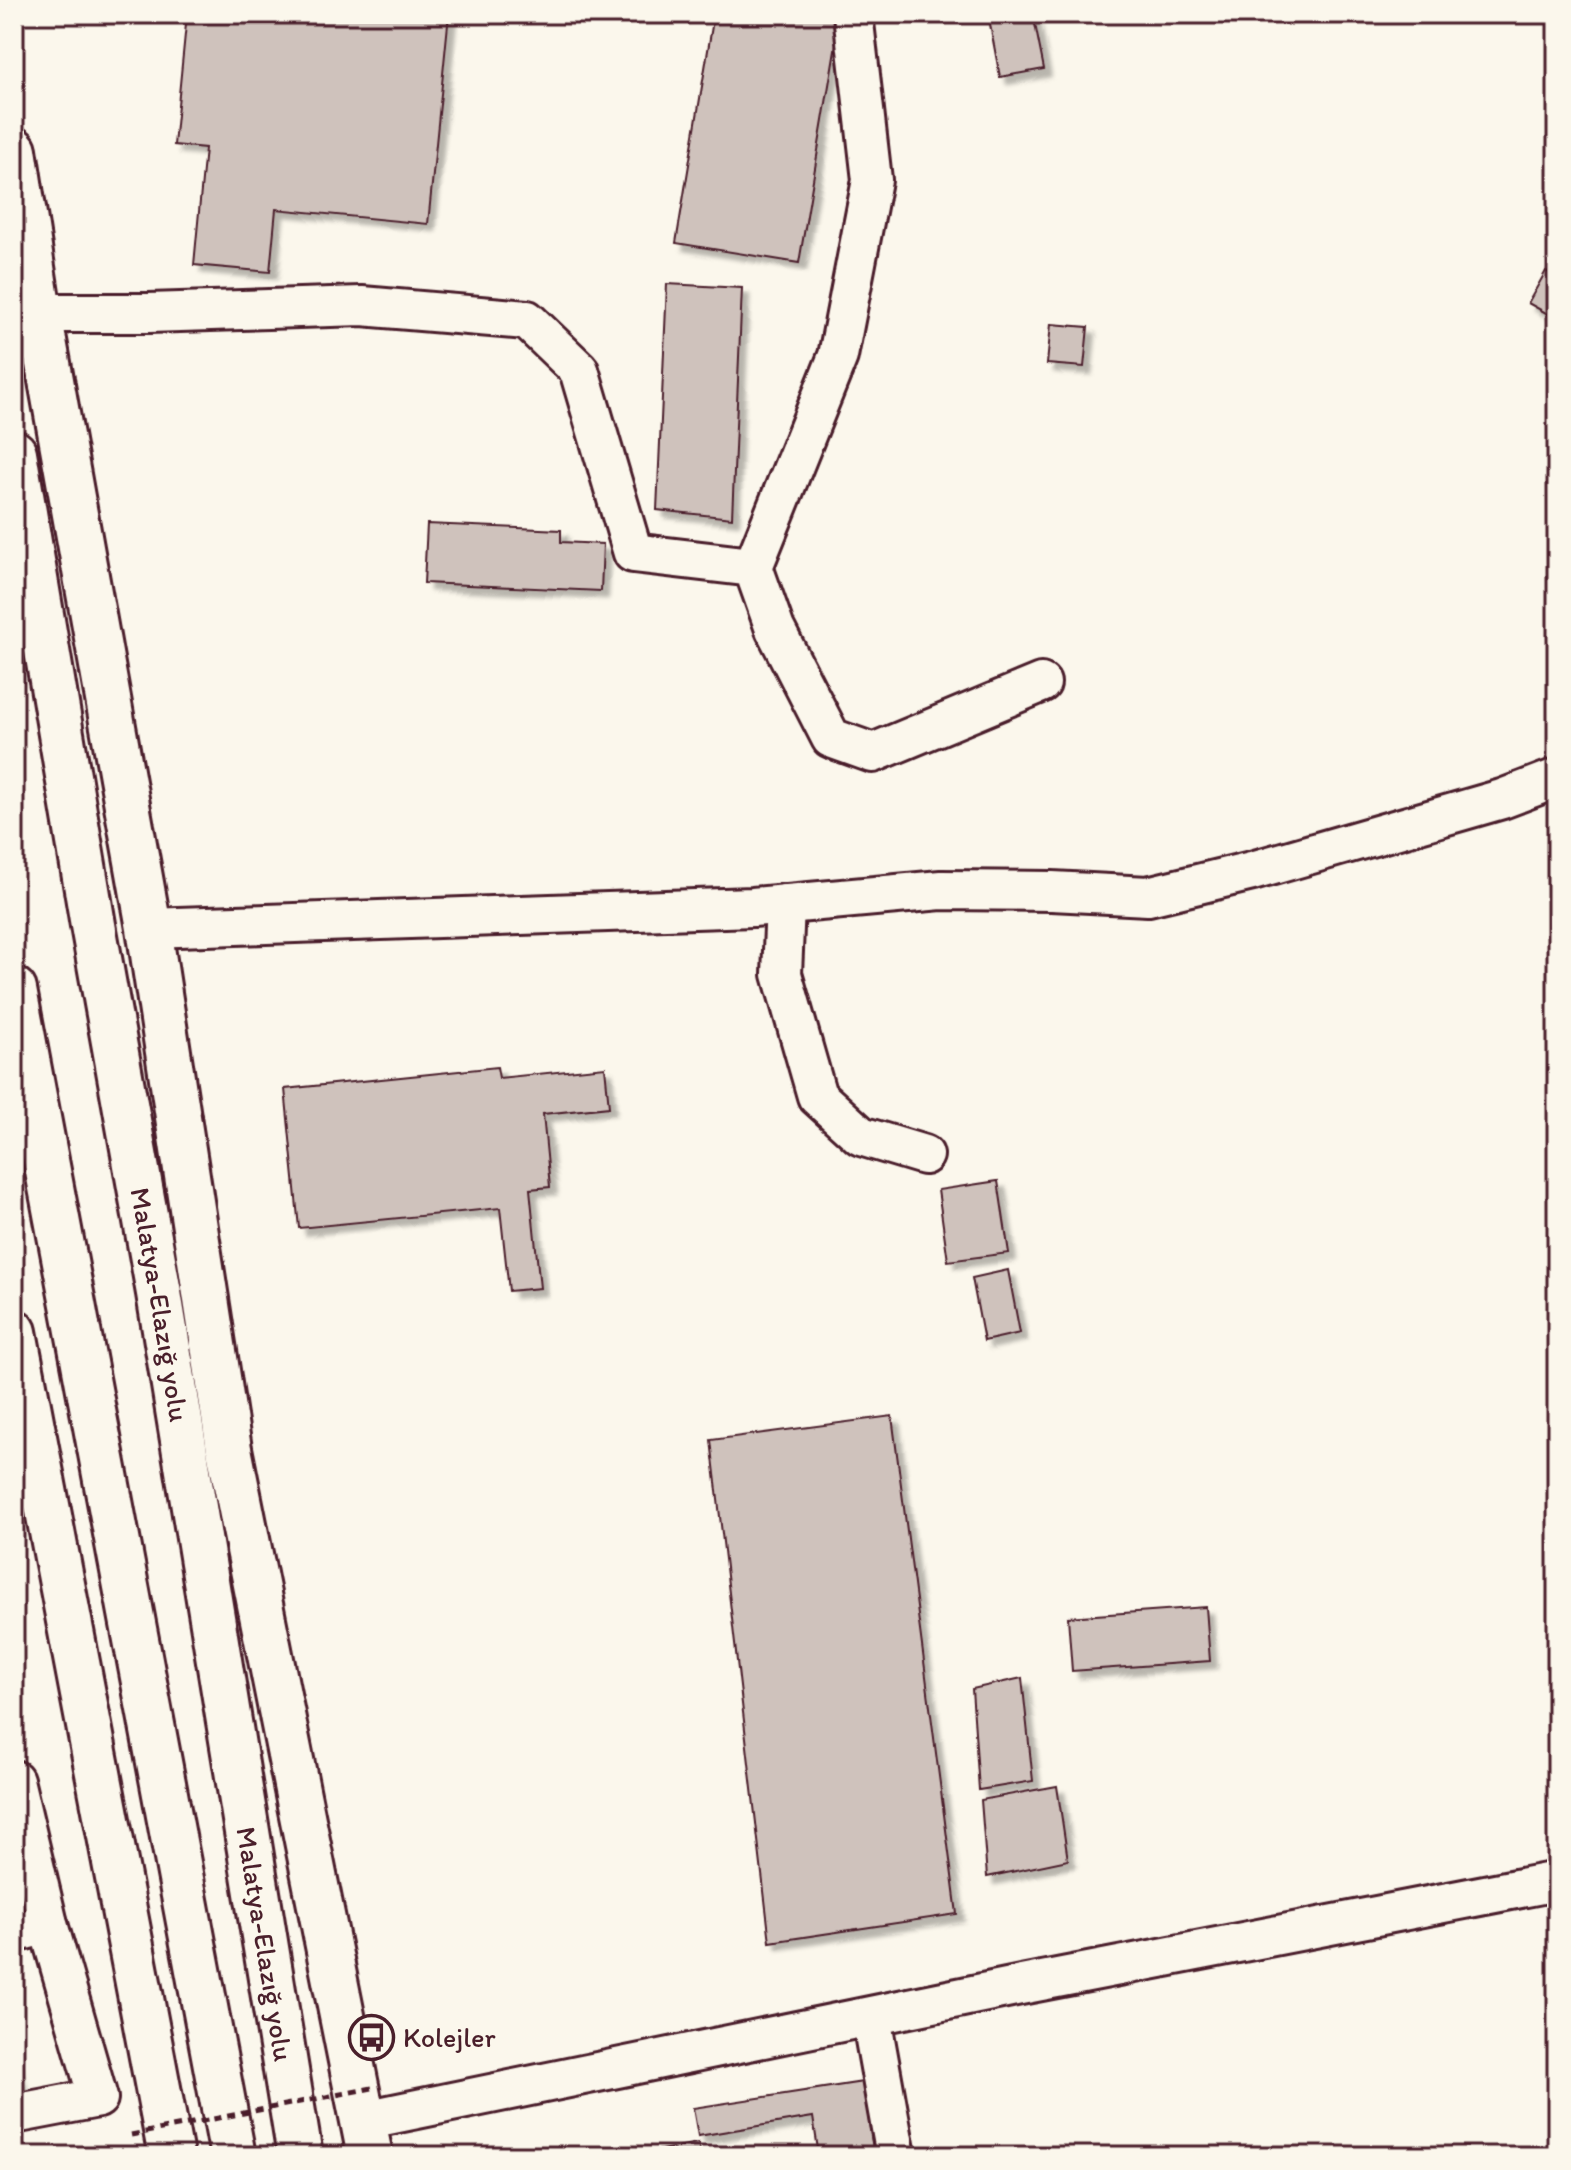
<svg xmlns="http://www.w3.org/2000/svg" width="1571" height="2170" font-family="Itim,sans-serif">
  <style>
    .building { fill: #cfc2bc; stroke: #4a1f2b; stroke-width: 2; filter: url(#shadow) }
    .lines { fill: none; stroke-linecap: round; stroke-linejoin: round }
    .street-casing { stroke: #4a1f2b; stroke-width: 44 }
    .secondary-casing { stroke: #4a1f2b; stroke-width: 50 }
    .highway-casing { stroke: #4a1f2b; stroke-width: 50 }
    .street { stroke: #fbf7ec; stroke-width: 38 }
    .secondary { stroke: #fbf7ec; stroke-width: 44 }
    .highway { stroke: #fbf7ec; stroke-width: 44 }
    .path-bridge { stroke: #4a1f2b; stroke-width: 5; stroke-dasharray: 8 6; stroke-linecap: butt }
    .labels { text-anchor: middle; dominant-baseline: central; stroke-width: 8; stroke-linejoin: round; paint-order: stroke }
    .street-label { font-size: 28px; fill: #4a1f2b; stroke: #fbf7ec }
    .poi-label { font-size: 28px; fill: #4a1f2b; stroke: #fbf7ec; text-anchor: start }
  </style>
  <defs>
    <filter id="shadow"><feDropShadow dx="7" dy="7" stdDeviation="2" flood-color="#0004"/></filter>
  </defs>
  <rect width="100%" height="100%" fill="#fbf7ec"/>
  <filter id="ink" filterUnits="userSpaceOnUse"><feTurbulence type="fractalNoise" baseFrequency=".0125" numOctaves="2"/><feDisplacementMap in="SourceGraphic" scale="16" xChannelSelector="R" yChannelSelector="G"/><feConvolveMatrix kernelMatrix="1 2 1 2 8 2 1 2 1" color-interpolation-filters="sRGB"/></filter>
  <g filter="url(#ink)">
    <g class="building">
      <polygon points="187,14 449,14 428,224 276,209 270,272 194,265 205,148 174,145"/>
      <polygon points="714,14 841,14 799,263 676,243"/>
      <polygon points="988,14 1033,14 1044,69 1000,77"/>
      <polygon points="1546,271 1557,277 1557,319 1528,303"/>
      <polygon points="667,284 742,288 732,518 657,510"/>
      <polygon points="1051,324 1088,327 1084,367 1047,364"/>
      <polygon points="427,524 561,530 561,542 603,544 601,591 424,583"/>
      <polygon points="497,1067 499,1078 605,1067 609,1107 543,1114 550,1187 530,1189 540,1288 509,1291 500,1208 299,1228 285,1089"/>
      <polygon points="998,1181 1009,1253 948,1261 938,1190"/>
      <polygon points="1008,1270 1020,1333 984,1341 972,1278"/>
      <polygon points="892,1416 957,1914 770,1942 711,1440"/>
      <polygon points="1206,1607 1210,1661 1072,1671 1068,1617"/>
      <polygon points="1022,1678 1033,1781 979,1790 972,1689"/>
      <polygon points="1057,1786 1068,1860 987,1877 981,1800"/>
      <polygon points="14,2061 22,2092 14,2094"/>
      <polygon points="863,2082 874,2156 819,2156 813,2117 698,2136 693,2108"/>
      <polygon points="698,2143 701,2156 629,2156"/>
    </g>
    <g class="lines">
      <defs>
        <g id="street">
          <polyline points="39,313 149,313 362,306 527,320 579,370 633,553 753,567 775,629 831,738 873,753 1041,683"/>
          <polyline points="753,567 838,356 872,180 853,14"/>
          <polyline points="785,904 782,974 817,1096 861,1136 924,1155"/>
          <polyline points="149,928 753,907 941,890 1052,891 1148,896 1252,871 1502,799 1557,778"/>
          <polyline points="14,1485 40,1481"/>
          <polyline points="14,1780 48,1924 98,2098 14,2114"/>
          <polyline points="14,1933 48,1924"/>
          <polyline points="871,2017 896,2156"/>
          <polyline points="364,2120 1021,1985 1557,1881"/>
        </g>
        <g id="secondary">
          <polyline points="14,150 39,313 149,928 229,1449 370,2156"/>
          <polyline points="14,1332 171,2156"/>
        </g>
        <g id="highway">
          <path id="s1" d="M14,453l79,472 66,368 141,863"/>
          <polyline points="14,990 233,2156"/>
        </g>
      </defs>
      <use href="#street" class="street-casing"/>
      <use href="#secondary" class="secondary-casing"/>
      <use href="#highway" class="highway-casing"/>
      <use href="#street" class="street"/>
      <use href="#secondary" class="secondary"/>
      <use href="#highway" class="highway"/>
      <polyline class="path-bridge" points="131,2135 372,2088"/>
    </g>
  </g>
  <defs>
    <symbol id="bus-ring" viewBox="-11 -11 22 22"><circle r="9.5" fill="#fbf7ec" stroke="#4a1f2b" stroke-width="1.5"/><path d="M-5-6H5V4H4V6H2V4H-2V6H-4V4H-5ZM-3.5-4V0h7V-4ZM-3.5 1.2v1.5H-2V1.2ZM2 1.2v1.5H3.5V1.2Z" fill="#4a1f2b"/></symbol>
  </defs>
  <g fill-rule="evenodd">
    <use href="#bus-ring" x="346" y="2012" width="51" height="51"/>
  </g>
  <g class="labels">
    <g class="street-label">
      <text stroke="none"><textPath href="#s1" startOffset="864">Malatya-Elazığ yolu</textPath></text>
      <text stroke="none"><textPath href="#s1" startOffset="1512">Malatya-Elazığ yolu</textPath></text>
    </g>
    <g class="poi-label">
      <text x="403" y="2037">Kolejler</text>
    </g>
  </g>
  <rect width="1571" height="2170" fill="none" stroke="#fbf7ec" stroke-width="48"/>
  <rect x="24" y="24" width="1523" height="2122" fill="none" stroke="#4a1f2b" stroke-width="3" filter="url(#ink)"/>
</svg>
